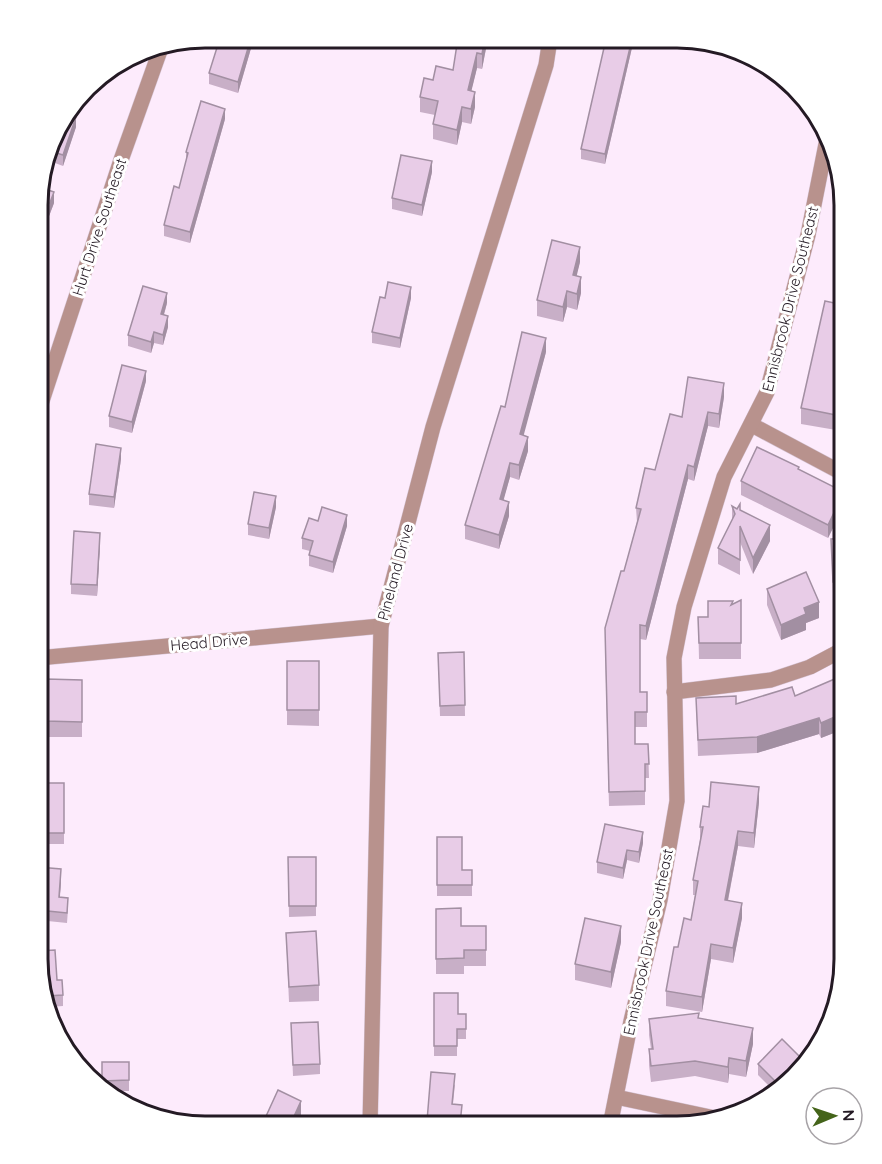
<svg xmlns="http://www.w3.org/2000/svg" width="882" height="1164" font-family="Quicksand,sans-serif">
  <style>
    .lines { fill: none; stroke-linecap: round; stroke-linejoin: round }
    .minor-casing { stroke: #d6c5d5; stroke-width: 16 }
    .minor { stroke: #b8928d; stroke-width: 15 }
    .wall { fill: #c8afc7 }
    .shaded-wall { fill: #a28fa2 }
    .building { fill: #e8cce7; stroke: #a28fa2; stroke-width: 1.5 }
    .labels { text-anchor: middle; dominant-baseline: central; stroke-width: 6; stroke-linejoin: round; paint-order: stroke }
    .street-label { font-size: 15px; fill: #241a24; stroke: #fff }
    .rim { fill: none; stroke: #241a24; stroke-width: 3 }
  </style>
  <rect width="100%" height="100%" fill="#fdebfc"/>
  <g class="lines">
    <defs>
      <g id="minor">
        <polyline points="39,410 121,160 162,45"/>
        <polyline points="752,425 844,474"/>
        <polyline points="38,658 381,626"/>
        <polyline points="674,692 771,680 810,667 844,649"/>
        <polyline points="616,1097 715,1118"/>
        <polyline points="370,1126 381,626 433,427 546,65 550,39"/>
        <polyline points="610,1126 631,1021 660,900 677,801 674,658 684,607 724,477 767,392 808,235 828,134"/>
      </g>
    </defs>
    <use href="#minor" class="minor-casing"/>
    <use href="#minor" class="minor"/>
  </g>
  <g class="wall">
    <polygon points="254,38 238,93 209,84 209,73"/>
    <polygon points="449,38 488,38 482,69 477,68 471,91 475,107 471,124 462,122 457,145 433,139 433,124 435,115 420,112 420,97 433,80 453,70 457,45 449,44"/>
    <polygon points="606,39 634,39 605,164 581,159 581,149"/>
    <polygon points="225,119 190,243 164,236 164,225 179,188 186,161 186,152"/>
    <polygon points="60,122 76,127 63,166 47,160"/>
    <polygon points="432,172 422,216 392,209 392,198"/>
    <polygon points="39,187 54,203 41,237 39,236"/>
    <polygon points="580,262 576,276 581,293 577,310 567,307 563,322 537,316 537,300"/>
    <polygon points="385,298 411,298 400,348 372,343 372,332"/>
    <polygon points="167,303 164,315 168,327 163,345 154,343 151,353 128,346 128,335"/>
    <polygon points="844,305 844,385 836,430 801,424 801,408"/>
    <polygon points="546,352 523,435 528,451 519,480 510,477 503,500 509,516 499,549 465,539 465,525 505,407"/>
    <polygon points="146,381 132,433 109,427 109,416"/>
    <polygon points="724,397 719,428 708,426 694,481 688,479 646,640 640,639 640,692 647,692 647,727 635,727 635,744 648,744 649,778 645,778 645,805 609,806 605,643 637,522 636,508 682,417"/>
    <polygon points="121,459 114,508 89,505 89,494"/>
    <polygon points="799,470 844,492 844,506 828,538 741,495 741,481"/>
    <polygon points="732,506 740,510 770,541 753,574 740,542 740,575 718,564 718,548 732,520"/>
    <polygon points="276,507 269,539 248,535 248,524"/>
    <polygon points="318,521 347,526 333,573 309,566 309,555 310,551 302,549 302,538"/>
    <polygon points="844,538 844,592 833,593 831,539"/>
    <polygon points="100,544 97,596 71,594 71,584"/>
    <polygon points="767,589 819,618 806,623 806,630 781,640 767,605"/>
    <polygon points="741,600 741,659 699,659 698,617 708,617"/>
    <polygon points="464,652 465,716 440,716 438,653"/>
    <polygon points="287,661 319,661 319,726 287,725"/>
    <polygon points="844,675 844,729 821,738 819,734 757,753 698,756 696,698 736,704 795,696"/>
    <polygon points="46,679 82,680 82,737 45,737"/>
    <rect x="38" y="783" width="26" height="61"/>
    <polygon points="759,802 754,848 738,846 728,901 742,918 733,963 711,959 702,1012 666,1006 666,991 678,947 691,920 695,895 693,895 693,880 700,840 700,827 709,807"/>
    <polygon points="437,837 462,870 472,870 472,896 437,896"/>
    <polygon points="643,843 639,863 627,860 623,879 597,873 597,862"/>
    <polygon points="288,857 316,857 316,916 289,917"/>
    <polygon points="38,867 61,880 60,897 68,909 67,923 38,920"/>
    <polygon points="436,909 461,926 486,926 486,966 464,966 464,974 436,974"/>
    <polygon points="286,933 319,985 319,1001 289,1002"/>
    <polygon points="621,942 611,988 575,980 575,964"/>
    <polygon points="38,959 57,980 63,995 63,1006 49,1007"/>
    <polygon points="434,993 458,1014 466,1029 466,1039 457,1039 457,1056 434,1056"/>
    <polygon points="699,1018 753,1044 746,1077 729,1074 728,1083 695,1076 651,1082 649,1065 649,1049 651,1049 649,1035 649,1019"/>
    <polygon points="291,1023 320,1064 320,1074 293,1076"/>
    <polygon points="102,1062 129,1062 129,1091 106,1091 102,1087"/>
    <polygon points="805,1062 773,1090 758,1075 758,1064"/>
    <polygon points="455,1084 453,1104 462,1116 461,1126 427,1126 427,1121"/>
  </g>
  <g class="shaded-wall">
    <polygon points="251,38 254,38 238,93 238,82"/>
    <polygon points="485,38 488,38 482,69 482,54"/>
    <polygon points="632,39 634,39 605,164 605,154"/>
    <polygon points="477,53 477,68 468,105 468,90"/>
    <polygon points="475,92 475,107 471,124 471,109"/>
    <polygon points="462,107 462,122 457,145 457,130"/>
    <polygon points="225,109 225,119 190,243 190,232"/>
    <polygon points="76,117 76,127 63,166 63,155"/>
    <polygon points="432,161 432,172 422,216 422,205"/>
    <polygon points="54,192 54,203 41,237 41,226"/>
    <polygon points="580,247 580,262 573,291 573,275"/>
    <polygon points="581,277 581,293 577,310 577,294"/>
    <polygon points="411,287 411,298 400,348 400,338"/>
    <polygon points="567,291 567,307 563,322 563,307"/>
    <polygon points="167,293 167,303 161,324 161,314"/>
    <polygon points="168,316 168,327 163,345 163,335"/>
    <polygon points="154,332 154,343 151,353 151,342"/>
    <polygon points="546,338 546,352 520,449 520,434"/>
    <polygon points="844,369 844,385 836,430 836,415"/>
    <polygon points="146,371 146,381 132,433 132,422"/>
    <polygon points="724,383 724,397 719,428 719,414"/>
    <polygon points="708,412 708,426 694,481 694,467"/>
    <polygon points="528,437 528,451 519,480 519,465"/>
    <polygon points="121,448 121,459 114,508 114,497"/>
    <polygon points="510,463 510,477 500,513 500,499"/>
    <polygon points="688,465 688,479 646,640 646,626"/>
    <polygon points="844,492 844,506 828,538 828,525"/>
    <polygon points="276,496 276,507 269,539 269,528"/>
    <polygon points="509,502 509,516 499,549 499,535"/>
    <polygon points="347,515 347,526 333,573 333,562"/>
    <polygon points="770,525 770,541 753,574 753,558"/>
    <polygon points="100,533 100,544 97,596 97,585"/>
    <polygon points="819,602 819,618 806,623 806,630 781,640 781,625 804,608"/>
    <polygon points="844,713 844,729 821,738 821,723"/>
    <polygon points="819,718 819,734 757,753 757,737"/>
    <polygon points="759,787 759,802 754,848 754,833"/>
    <polygon points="738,831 738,846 725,915 725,900"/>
    <polygon points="643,832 643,843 639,863 639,852"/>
    <polygon points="627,850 627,860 623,879 623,868"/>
    <polygon points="61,869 61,880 59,908 59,897"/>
    <polygon points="742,903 742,918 733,963 733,948"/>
    <polygon points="621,926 621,942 611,988 611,972"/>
    <polygon points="711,944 711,959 702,1012 702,997"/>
    <polygon points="753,1028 753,1044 746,1077 746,1061"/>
    <polygon points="729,1058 729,1074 728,1083 728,1067"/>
    <polygon points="301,1101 301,1117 298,1125 290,1125"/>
  </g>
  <g class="building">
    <polygon points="220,38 251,38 238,82 209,73"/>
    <polygon points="458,38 485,38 482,54 477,53 468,90 475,92 471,109 462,107 457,130 433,124 438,101 420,97 424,78 433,80 436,66 453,70"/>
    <polygon points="606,39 632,39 605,154 581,149"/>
    <polygon points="201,101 225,109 190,232 164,225 174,186 179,188 188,153 186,152"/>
    <polygon points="66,113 76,117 63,155 50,151 60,122"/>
    <polygon points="401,155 432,161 422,205 392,198"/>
    <polygon points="39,187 54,192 41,226 39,225"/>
    <polygon points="552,240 580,247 573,275 581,277 577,294 567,291 563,307 537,300"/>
    <polygon points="388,282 411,287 400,338 372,332 380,297 385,298"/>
    <polygon points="143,286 167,293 161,314 168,316 163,335 154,332 151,342 128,335"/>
    <polygon points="825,301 844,305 844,369 836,415 801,408"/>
    <polygon points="522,332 546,338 520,434 528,437 519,465 510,463 500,499 509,502 499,535 465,525 501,406 505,407"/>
    <polygon points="122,365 146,371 132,422 109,416"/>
    <polygon points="688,377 724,383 719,414 708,412 694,467 688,465 646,626 640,625 640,692 647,692 647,712 635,712 635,744 648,744 649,764 645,764 645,791 609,792 605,628 621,571 624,571 641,509 636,508 645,468 655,470 670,414 682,417"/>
    <polygon points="96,444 121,448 114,497 89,494"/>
    <polygon points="757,447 799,467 798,469 844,492 828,525 741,481"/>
    <polygon points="254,492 276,496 269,528 248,524"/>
    <polygon points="740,504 740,510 770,525 753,558 740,526 740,560 718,548 735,514 732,506 737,509"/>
    <polygon points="322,507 347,515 333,562 309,555 313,541 302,538 309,518 318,521"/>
    <polygon points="74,531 100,533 97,585 71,584"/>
    <polygon points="844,538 844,581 833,582 831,539"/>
    <polygon points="806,572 819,602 804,608 806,614 781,625 767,589"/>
    <polygon points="741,600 741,643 699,643 698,617 708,617 708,601 733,601 731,605"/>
    <polygon points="464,652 465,705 440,706 438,653"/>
    <rect x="287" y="661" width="32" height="49"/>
    <polygon points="844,675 844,713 821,723 819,718 757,737 698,740 696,698 736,696 736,704 792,687 795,696"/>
    <polygon points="46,679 82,680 82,722 45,721"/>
    <polygon points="711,782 759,787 754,833 738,831 725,900 742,903 733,948 711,944 702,997 666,991 674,947 678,947 684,918 691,920 698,881 693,880 703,827 700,827 703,806 709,807"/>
    <rect x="38" y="783" width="26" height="50"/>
    <polygon points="605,824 643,832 639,852 627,850 623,868 597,862"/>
    <polygon points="437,837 462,837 462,870 472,870 472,885 437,885"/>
    <polygon points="288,857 316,857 316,906 289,906"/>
    <polygon points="38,867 61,869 59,897 68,898 67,913 38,910"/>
    <polygon points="461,908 461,926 486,926 486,950 464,950 464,958 436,959 436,909"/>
    <polygon points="585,918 621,926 611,972 575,964"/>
    <polygon points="316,931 319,985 289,987 286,933"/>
    <polygon points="55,950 57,980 62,980 63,995 46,996 38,959 38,951"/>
    <polygon points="434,993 458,993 458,1014 466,1014 466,1029 457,1029 457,1046 434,1046"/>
    <polygon points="699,1013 698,1018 753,1028 746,1061 729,1058 728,1067 695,1061 651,1066 649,1049 653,1049 649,1019"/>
    <polygon points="318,1022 320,1064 293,1065 291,1023"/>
    <polygon points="54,1031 59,1031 59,1038 55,1033"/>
    <polygon points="782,1039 805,1062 779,1085 758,1064"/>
    <polygon points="102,1062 129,1062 129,1080 102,1081"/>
    <polygon points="431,1072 455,1074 452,1104 462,1105 460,1124 427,1121"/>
    <polygon points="278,1090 301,1101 290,1125 262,1125"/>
    <polygon points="631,1119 652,1121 652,1126 631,1126"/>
  </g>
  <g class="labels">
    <g class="street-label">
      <text transform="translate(99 227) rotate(-72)">Hurt Drive Southeast</text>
      <text transform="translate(790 299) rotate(-76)">Ennisbrook Drive Southeast</text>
      <text transform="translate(395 572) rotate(-75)">Pineland Drive</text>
      <text transform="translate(209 642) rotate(-5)">Head Drive</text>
      <text transform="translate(648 942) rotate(-78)">Ennisbrook Drive Southeast</text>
    </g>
  </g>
  <path d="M0 0H882V1164H0ZM205 48H677A157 157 0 0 1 834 205V959A157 157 0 0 1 677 1116H205A157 157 0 0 1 48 959V205A157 157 0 0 1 205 48Z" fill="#fff" fill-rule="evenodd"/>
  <path class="rim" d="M205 48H677A157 157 0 0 1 834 205V959A157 157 0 0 1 677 1116H205A157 157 0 0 1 48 959V205A157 157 0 0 1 205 48Z"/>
  <g transform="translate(834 1116) rotate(88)"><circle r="28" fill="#ffffff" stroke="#a7a3a7" stroke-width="1.5"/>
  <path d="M0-4.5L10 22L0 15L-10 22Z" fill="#44641a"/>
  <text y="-9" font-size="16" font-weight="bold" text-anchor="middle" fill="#241a24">N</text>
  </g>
</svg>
